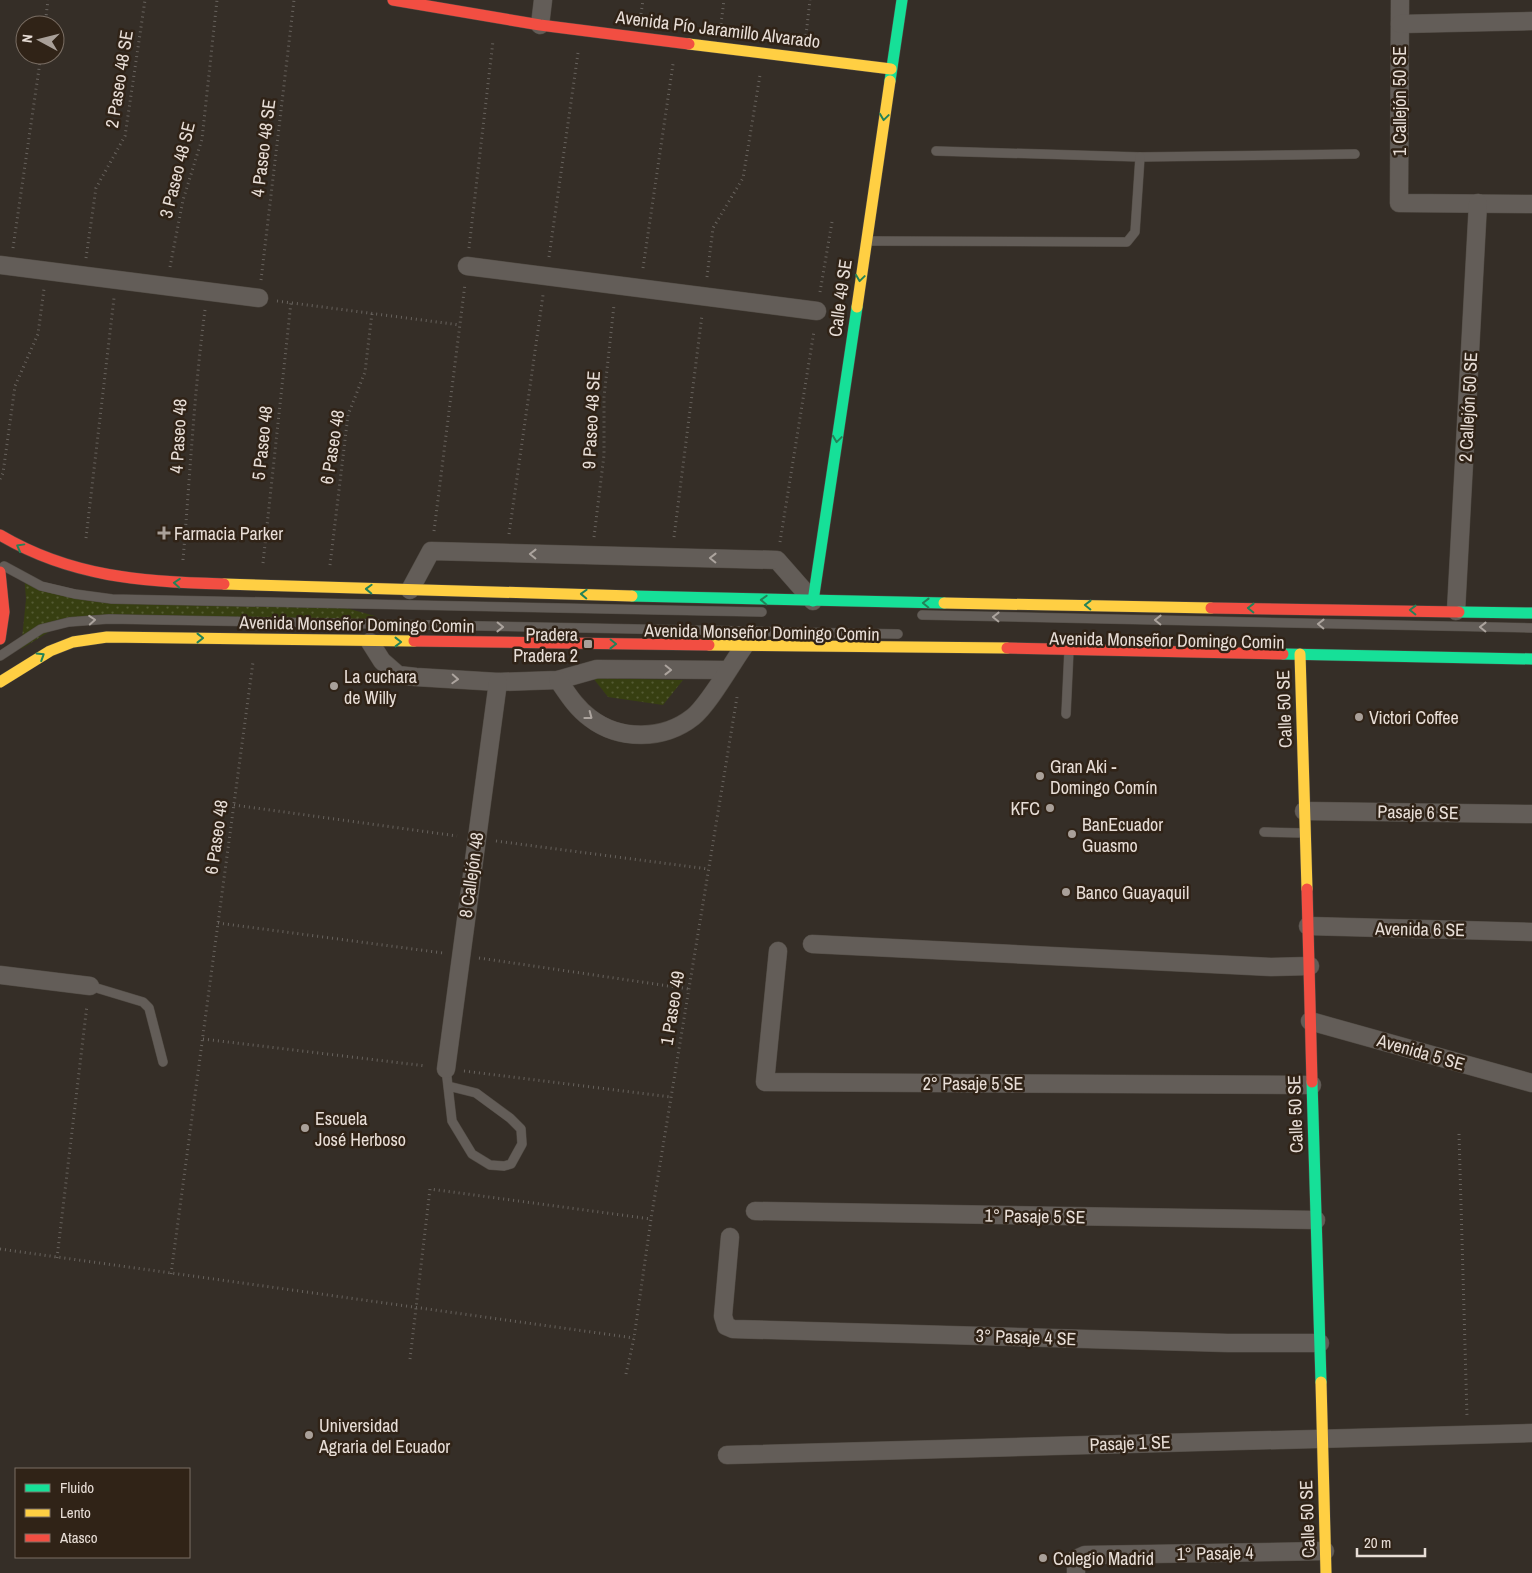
<svg xmlns="http://www.w3.org/2000/svg" width="1532" height="1573" font-family="'Archivo Narrow',sans-serif">
  <style>
    .grass { fill: url(#grass-dots) }
    .lines { fill: none; stroke-linecap: round; stroke-linejoin: round }
    .lane-casing { stroke: #514b44; stroke-width: 10 }
    .street-casing { stroke: #514b44; stroke-width: 19 }
    .fast-casing { stroke: #514b44; stroke-width: 12 }
    .slow-casing { stroke: #514b44; stroke-width: 12 }
    .jam-casing { stroke: #514b44; stroke-width: 12 }
    .path { stroke: #68635e; stroke-width: 3; stroke-dasharray: 1 4; stroke-linecap: butt }
    .lane { stroke: #635d58; stroke-width: 9 }
    .street { stroke: #635d58; stroke-width: 18 }
    .fast { stroke: #16e098; stroke-width: 11 }
    .slow { stroke: #ffcf43; stroke-width: 11 }
    .jam { stroke: #f24e42; stroke-width: 11 }
    .oneway { stroke: #238258 }
    .oneway2 { stroke: #aca49e }
    .poi-dot { fill: #a9a099; stroke: #302317; stroke-width: 2 }
    .labels { text-anchor: middle; dominant-baseline: central; stroke-width: 5; stroke-linejoin: round; paint-order: stroke }
    .street-label { font-size: 18px; fill: #e8ded7; stroke: #302317 }
    .poi-label { font-size: 18px; fill: #e8ded7; stroke: #302317; text-anchor: start }
  </style>
  <defs>
    <pattern id="grass-dots" width="8" height="8" patternUnits="userSpaceOnUse" patternTransform="scale(1.25)"><rect width="8" height="8" fill="#373f11"/><path d="M2 2h.1M6 6h.1" fill="none" stroke="#545a33" stroke-width="1.8" stroke-linecap="round"/></pattern>
  </defs>
  <rect width="100%" height="100%" fill="#352e27"/>
  <g class="grass">
    <polygon points="24,574 46,590 81,597 346,608 375,616 350,623 86,621 52,630 21,649 26,599"/>
    <polygon points="593,678 683,680 663,705 608,697"/>
  </g>
  <g class="lines">
    <defs>
      <g id="lane">
        <polyline points="936,151 1140,157 1355,154"/>
        <polyline points="869,241 1127,242 1135,232 1140,157"/>
        <polyline points="4,566 41,586 75,594 112,599 762,612"/>
        <polyline points="922,615 1532,628"/>
        <polyline points="0,656 41,629 69,622 109,619 898,634"/>
        <polyline points="1066,714 1069,650"/>
        <polyline points="1264,832 1303,833"/>
        <polyline points="90,986 143,1002 149,1008 163,1062"/>
        <polyline points="446,1069 452,1121 472,1154 490,1165 504,1166 511,1164 522,1144 521,1129 510,1118 476,1093 448,1086"/>
      </g>
      <g id="street">
        <polyline points="1400,0 1399,203 1532,204"/>
        <polyline points="1400,24 1532,21"/>
        <polyline points="540,25 543,0"/>
        <polyline points="0,265 259,298"/>
        <polyline points="467,266 817,311"/>
        <polyline points="410,590 431,551 777,560 813,601"/>
        <polyline points="1456,611 1478,203"/>
        <polyline points="370,642 382,661 398,675 416,677 498,682 558,680 597,669 728,670"/>
        <path d="M558,680c9,13 18,28 32,38 30,23 74,22 103,-1 16,-13 39,-54 52,-72"/>
        <polyline points="1304,811 1532,814"/>
        <polyline points="1308,926 1532,932"/>
        <polyline points="812,944 1271,967 1310,966"/>
        <polyline points="778,951 765,1082 1312,1085"/>
        <polyline points="0,975 90,986"/>
        <polyline points="1310,1021 1532,1083"/>
        <polyline points="446,1069 498,682"/>
        <polyline points="755,1211 1316,1220"/>
        <polyline points="730,1237 723,1316 726,1326 733,1329 1228,1343 1320,1343"/>
        <polyline points="727,1455 1532,1433"/>
        <polyline points="1076,1573 1076,1559 1085,1555 1325,1551"/>
      </g>
      <g id="fast">
        <polyline points="890,81 902,0"/>
        <polyline points="632,596 944,603"/>
        <polyline points="813,601 857,307"/>
        <polyline points="1459,612 1532,613"/>
        <polyline points="1283,654 1532,659"/>
        <polyline points="1312,1082 1321,1382"/>
      </g>
      <g id="slow">
        <polyline points="689,44 891,69"/>
        <polyline points="857,307 890,81"/>
        <polyline points="224,584 632,596"/>
        <polyline points="944,603 1211,608"/>
        <polyline points="709,645 1007,648"/>
        <polyline points="1300,654 1307,889"/>
        <polyline points="0,682 50,651 73,642 107,637 414,641"/>
        <polyline points="1321,1382 1326,1573"/>
      </g>
      <g id="jam">
        <polyline points="393,0 540,25 689,44"/>
        <path d="M0,535c71,42 143,47 224,49"/>
        <polyline points="0,572 4,612 0,639"/>
        <polyline points="1211,608 1459,612"/>
        <polyline points="414,641 709,645"/>
        <polyline points="1007,648 1283,654"/>
        <polyline points="1307,889 1312,1082"/>
      </g>
    </defs>
    <use href="#lane" class="lane-casing"/>
    <use href="#street" class="street-casing"/>
    <use href="#fast" class="fast-casing"/>
    <use href="#slow" class="slow-casing"/>
    <use href="#jam" class="jam-casing"/>
    <g class="path">
      <polyline points="641,14 643,0"/>
      <polyline points="721,24 724,0"/>
      <polyline points="45,25 48,0"/>
      <polyline points="806,35 810,0"/>
      <polyline points="13,248 41,55"/>
      <polyline points="469,248 493,41"/>
      <polyline points="549,257 578,53"/>
      <polyline points="86,258 96,188 125,136 145,0"/>
      <polyline points="170,267 183,200 202,139 217,0"/>
      <polyline points="643,268 673,64"/>
      <polyline points="707,277 713,228 743,178 760,75"/>
      <polyline points="261,280 294,0"/>
      <polyline points="820,292 832,222"/>
      <polyline points="277,301 460,325"/>
      <polyline points="0,479 3,473 15,386 38,334 44,289"/>
      <polyline points="434,531 465,284"/>
      <polyline points="509,534 543,295"/>
      <polyline points="594,537 604,455 604,397 614,305"/>
      <polyline points="674,537 702,315"/>
      <polyline points="86,538 114,298"/>
      <polyline points="780,542 814,331"/>
      <path d="M183,560c7,-84 11,-167 22,-250"/>
      <polyline points="263,563 291,302"/>
      <polyline points="330,565 348,415 365,372 372,313"/>
      <polyline points="234,805 457,836"/>
      <polyline points="496,841 708,869"/>
      <polyline points="218,923 443,953"/>
      <polyline points="479,958 689,989"/>
      <polyline points="203,1039 426,1066"/>
      <polyline points="464,1071 671,1097"/>
      <polyline points="1459,1134 1467,1416"/>
      <polyline points="0,1249 634,1338"/>
      <polyline points="57,1258 87,1005"/>
      <polyline points="171,1274 253,662"/>
      <polyline points="410,1359 430,1189 651,1219"/>
      <polyline points="626,1374 634,1338 651,1219 737,697"/>
    </g>
    <use href="#lane" class="lane"/>
    <use href="#street" class="street"/>
    <use href="#fast" class="fast"/>
    <use href="#slow" class="slow"/>
    <use href="#jam" class="jam"/>
  </g>
  <defs><path id="oneway-chevron" d="M-2-3.5L2.5 0L-2 3.5" fill="none" stroke-width="1.6" stroke-linecap="round" stroke-linejoin="round" transform="scale(1.25)"/></defs>
  <g class="oneway">
    <use href="#oneway-chevron" transform="translate(884 117) rotate(98)"/>
    <use href="#oneway-chevron" transform="translate(860 278) rotate(98)"/>
    <use href="#oneway-chevron" transform="translate(837 439) rotate(98)"/>
    <use href="#oneway-chevron" transform="translate(20 547) rotate(-151)"/>
    <use href="#oneway-chevron" transform="translate(177 583) rotate(-176)"/>
    <use href="#oneway-chevron" transform="translate(369 589) rotate(-178)"/>
    <use href="#oneway-chevron" transform="translate(584 594) rotate(-178)"/>
    <use href="#oneway-chevron" transform="translate(764 600) rotate(-178)"/>
    <use href="#oneway-chevron" transform="translate(926 603) rotate(-179)"/>
    <use href="#oneway-chevron" transform="translate(1088 605) rotate(-179)"/>
    <use href="#oneway-chevron" transform="translate(1251 608) rotate(-179)"/>
    <use href="#oneway-chevron" transform="translate(1413 610) rotate(-179)"/>
    <use href="#oneway-chevron" transform="translate(200 638)"/>
    <use href="#oneway-chevron" transform="translate(398 642)"/>
    <use href="#oneway-chevron" transform="translate(613 644) rotate(1)"/>
    <use href="#oneway-chevron" transform="translate(41 656) rotate(-32)"/>
  </g>
  <g class="oneway2">
    <use href="#oneway-chevron" transform="translate(533 554) rotate(-179)"/>
    <use href="#oneway-chevron" transform="translate(713 558) rotate(-179)"/>
    <use href="#oneway-chevron" transform="translate(996 617) rotate(-179)"/>
    <use href="#oneway-chevron" transform="translate(92 620) rotate(-4)"/>
    <use href="#oneway-chevron" transform="translate(1158 620) rotate(-179)"/>
    <use href="#oneway-chevron" transform="translate(1321 624) rotate(-179)"/>
    <use href="#oneway-chevron" transform="translate(500 627) rotate(1)"/>
    <use href="#oneway-chevron" transform="translate(1483 627) rotate(-179)"/>
    <use href="#oneway-chevron" transform="translate(668 670) rotate(1)"/>
    <use href="#oneway-chevron" transform="translate(455 679) rotate(3)"/>
    <use href="#oneway-chevron" transform="translate(589 716) rotate(37)"/>
  </g>
  <g class="poi-dot">
    <path d="M161.5 525.5h5v5h5v5h-5v5h-5v-5h-5v-5h5z"/>
    <rect x="583" y="639" width="10" height="10" rx="2.5"/>
    <circle cx="334" cy="686" r="5"/>
    <circle cx="1359" cy="717" r="5"/>
    <circle cx="1040" cy="776" r="5"/>
    <circle cx="1050" cy="808" r="5"/>
    <circle cx="1072" cy="834" r="5"/>
    <circle cx="1066" cy="892" r="5"/>
    <circle cx="305" cy="1128" r="5"/>
    <circle cx="309" cy="1435" r="5"/>
    <circle cx="1043" cy="1558" r="5"/>
  </g>
  <g class="labels">
    <g class="street-label">
      <text transform="translate(718 29) rotate(7)">Avenida Pío Jaramillo Alvarado</text>
      <text transform="translate(119 79) rotate(-81)">2 Paseo 48 SE</text>
      <text transform="translate(1399 101) rotate(-90)">1 Callejón 50 SE</text>
      <text transform="translate(263 148) rotate(-83)">4 Paseo 48 SE</text>
      <text transform="translate(177 170) rotate(-76)">3 Paseo 48 SE</text>
      <text transform="translate(840 298) rotate(-82)">Calle 49 SE</text>
      <text transform="translate(1468 407) rotate(-87)">2 Callejón 50 SE</text>
      <text transform="translate(591 420) rotate(-87)">9 Paseo 48 SE</text>
      <text transform="translate(178 436) rotate(-87)">4 Paseo 48</text>
      <text transform="translate(262 443) rotate(-84)">5 Paseo 48</text>
      <text transform="translate(332 447) rotate(-81)">6 Paseo 48</text>
      <text transform="translate(357 624) rotate(1)">Avenida Monseñor Domingo Comin</text>
      <text transform="translate(762 632) rotate(1)">Avenida Monseñor Domingo Comin</text>
      <text transform="translate(1167 640) rotate(1)">Avenida Monseñor Domingo Comin</text>
      <text transform="translate(1284 709) rotate(-92)">Calle 50 SE</text>
      <text transform="translate(1418 812) rotate(1)">Pasaje 6 SE</text>
      <text transform="translate(216 837) rotate(-82)">6 Paseo 48</text>
      <text transform="translate(471 875) rotate(-82)">8 Callejón 48</text>
      <text transform="translate(1420 929) rotate(1)">Avenida 6 SE</text>
      <text transform="translate(672 1008) rotate(-81)">1 Paseo 49</text>
      <text transform="translate(1421 1052) rotate(16)">Avenida 5 SE</text>
      <text x="973" y="1083">2° Pasaje 5 SE</text>
      <text transform="translate(1295 1114) rotate(-92)">Calle 50 SE</text>
      <text transform="translate(1035 1216) rotate(1)">1° Pasaje 5 SE</text>
      <text transform="translate(1026 1337) rotate(2)">3° Pasaje 4 SE</text>
      <text transform="translate(1130 1443) rotate(-2)">Pasaje 1 SE</text>
      <text transform="translate(1307 1519) rotate(-92)">Calle 50 SE</text>
      <text transform="translate(1215 1553) rotate(-1)">1° Pasaje 4</text>
    </g>
    <g class="poi-label">
      <text x="174" y="533">Farmacia Parker</text>
      <text x="578" y="634" text-anchor="end">Pradera<tspan x="578" dy="21">Pradera 2</tspan></text>
      <text x="344" y="676">La cuchara<tspan x="344" dy="21">de Willy</tspan></text>
      <text x="1369" y="717">Victori Coffee</text>
      <text x="1050" y="766">Gran Aki -<tspan x="1050" dy="21">Domingo Comín</tspan></text>
      <text x="1040" y="808" text-anchor="end">KFC</text>
      <text x="1082" y="824">BanEcuador<tspan x="1082" dy="21">Guasmo</tspan></text>
      <text x="1076" y="892">Banco Guayaquil</text>
      <text x="315" y="1118">Escuela<tspan x="315" dy="21">José Herboso</tspan></text>
      <text x="319" y="1425">Universidad<tspan x="319" dy="21">Agraria del Ecuador</tspan></text>
      <text x="1053" y="1558">Colegio Madrid</text>
    </g>
  </g>
  <rect x="15" y="1468" width="175" height="90" fill="#302317" stroke="#7a6e64"/>
  <rect x="25" y="1484" width="25" height="8" fill="#16e098" stroke="#7a6e64"/>
  <text x="60" y="1493" font-size="15" fill="#e8ded7">Fluido</text>
  <rect x="25" y="1509" width="25" height="8" fill="#ffcf43" stroke="#7a6e64"/>
  <text x="60" y="1518" font-size="15" fill="#e8ded7">Lento</text>
  <rect x="25" y="1534" width="25" height="8" fill="#f24e42" stroke="#7a6e64"/>
  <text x="60" y="1543" font-size="15" fill="#e8ded7">Atasco</text>
  <g transform="translate(40 40) rotate(277)"><circle r="24" fill="#302317" stroke="#7a6e64"/>
  <path d="M0-4L9 19L0 12L-9 19Z" fill="#a9a099"/>
  <text y="-8" font-size="14" font-weight="bold" text-anchor="middle" fill="#e8ded7">N</text>
  </g>
  <path d="M1357 1548v8h68v-8" fill="none" stroke="#e8ded7" stroke-width="2.5"/>
  <text x="1364" y="1548" font-size="15" fill="#e8ded7" stroke="#302317" stroke-width="4" paint-order="stroke">20 m</text>
</svg>
